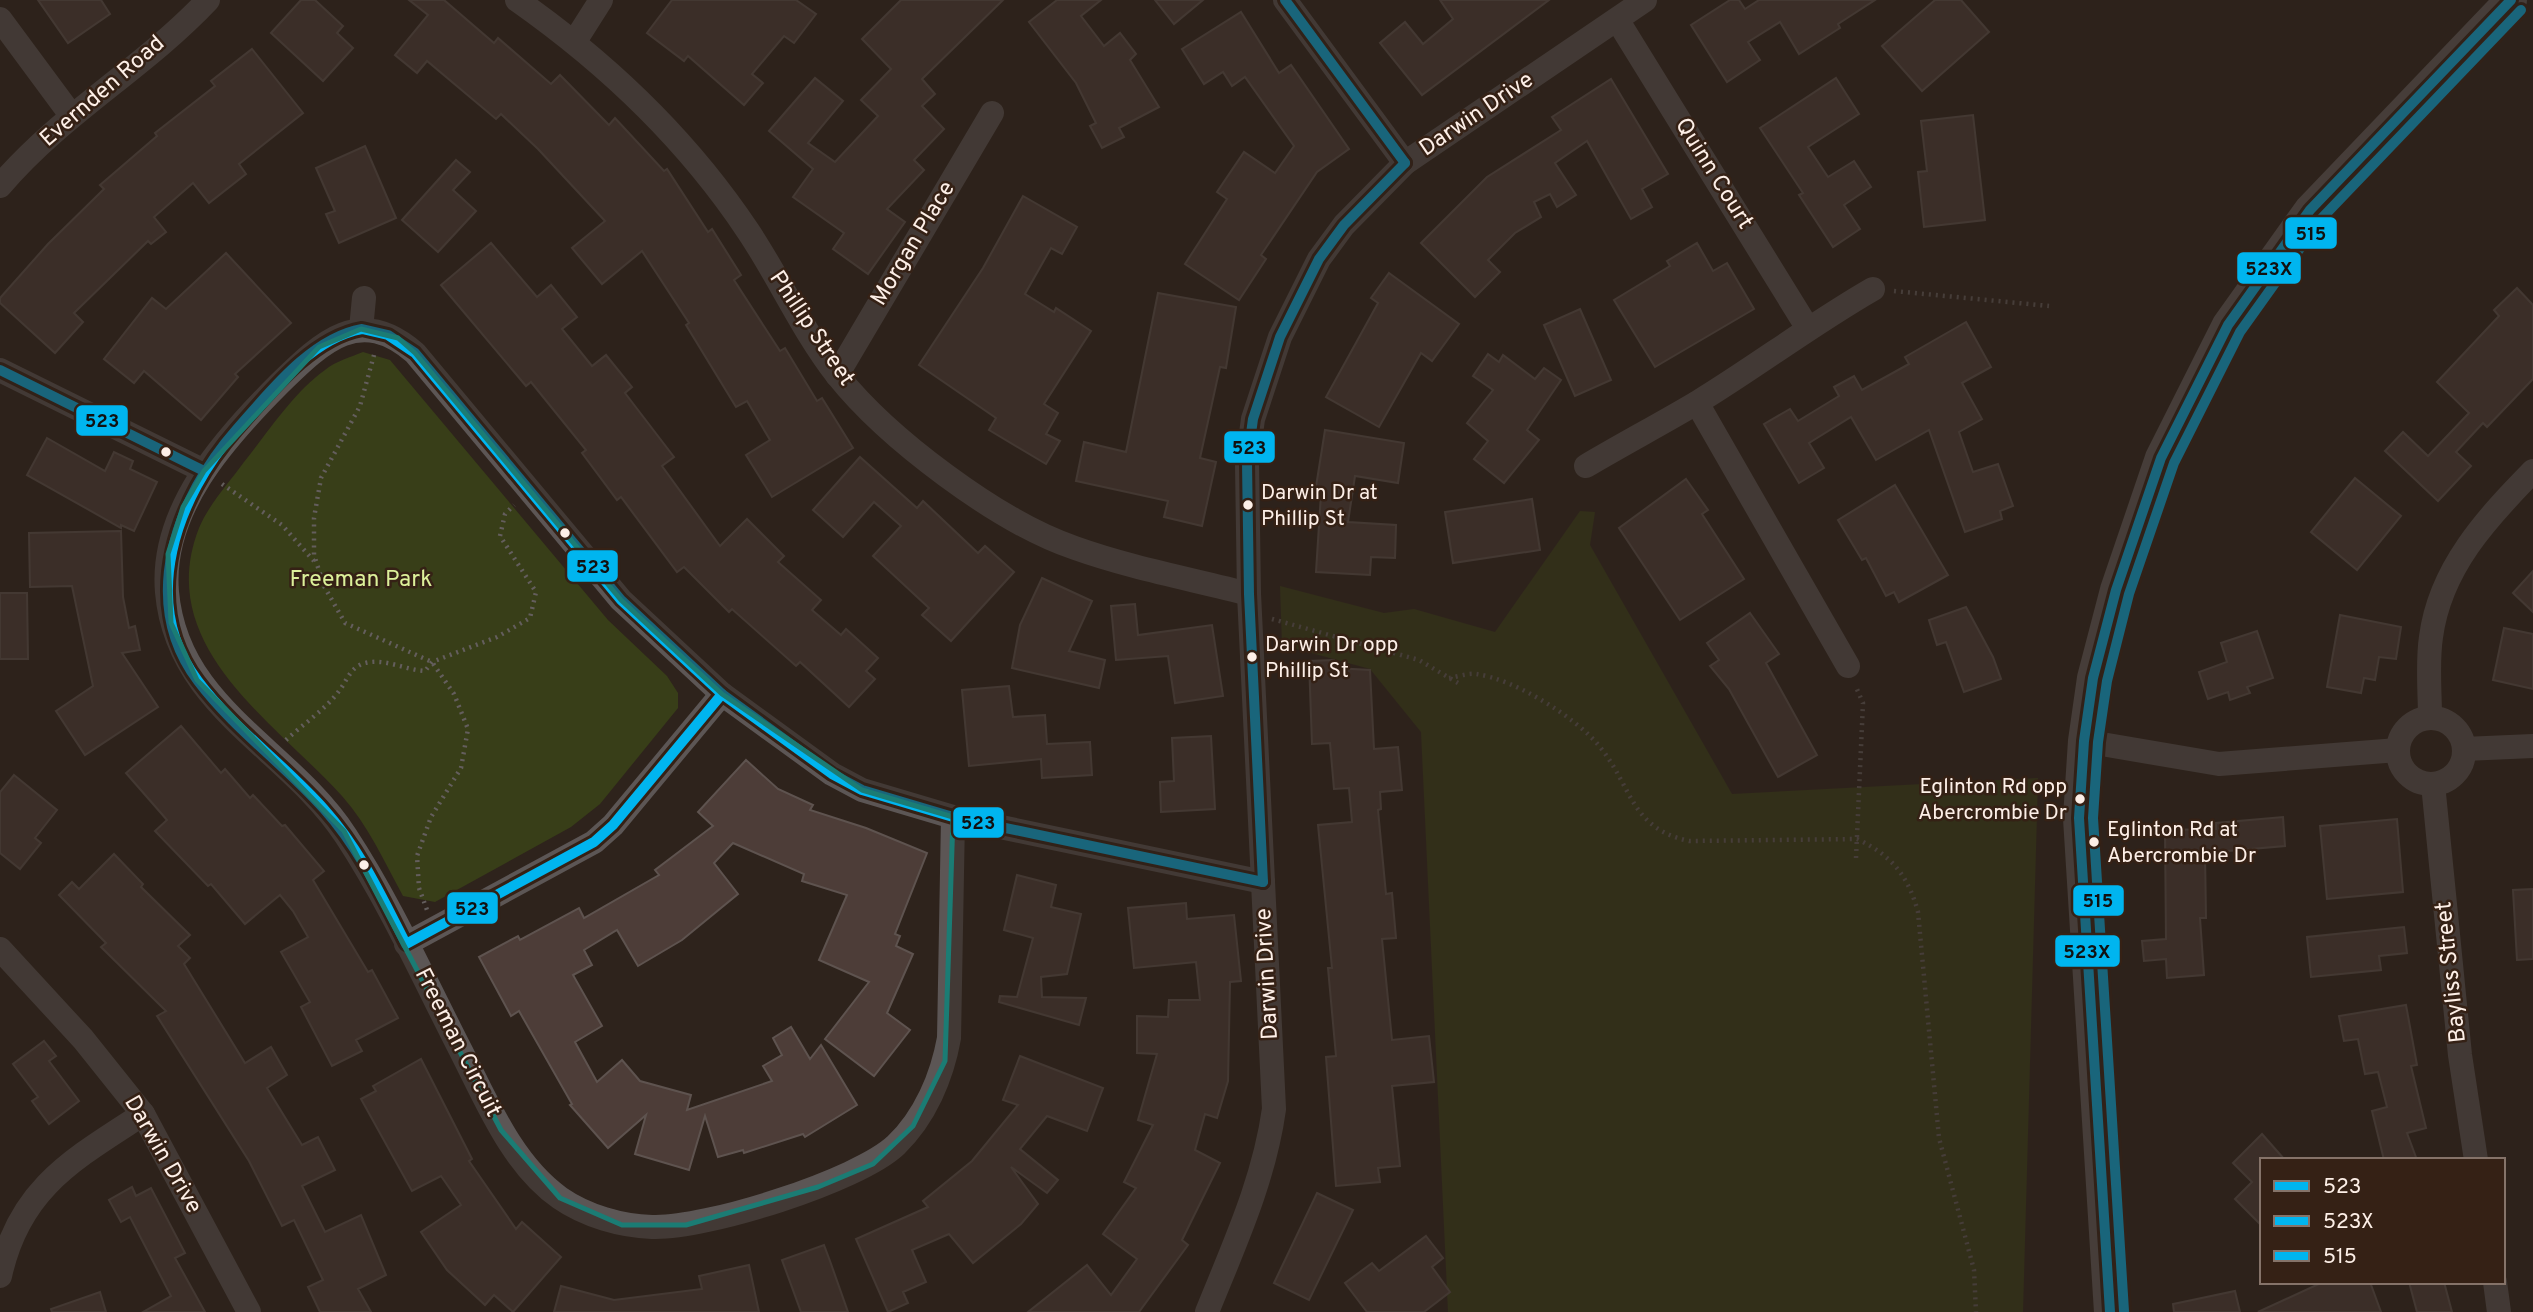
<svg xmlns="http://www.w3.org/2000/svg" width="2533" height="1312" font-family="Overpass,sans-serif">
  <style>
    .green { fill: #383e18 }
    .building { fill: #4d3d38; stroke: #5e534f; stroke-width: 2 }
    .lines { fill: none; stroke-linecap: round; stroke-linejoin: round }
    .path { stroke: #645e5d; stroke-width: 4.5; stroke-dasharray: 2 5; stroke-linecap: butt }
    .minor { stroke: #5c5655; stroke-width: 24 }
    .major { stroke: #645e5d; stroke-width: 32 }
    .bus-1-casing { stroke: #352115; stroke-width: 16 }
    .bus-2-casing { stroke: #352115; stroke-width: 16 }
    .bus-3-casing { stroke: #352115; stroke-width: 16 }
    .bus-1 { stroke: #00b5ef; stroke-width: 10 }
    .bus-2 { stroke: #00b5ef; stroke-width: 10 }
    .bus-3 { stroke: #00b5ef; stroke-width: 10 }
    .marked { fill: none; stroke: #1b7c74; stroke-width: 5; stroke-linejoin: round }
    .bus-dot { fill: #fdefe7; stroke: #352115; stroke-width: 2.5 }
    .labels { text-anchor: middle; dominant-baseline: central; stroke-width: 5; stroke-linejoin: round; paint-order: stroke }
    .bus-label { font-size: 21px; fill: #fdefe7; stroke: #352115; text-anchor: start }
    .street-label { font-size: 23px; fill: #fdefe7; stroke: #352115 }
    .park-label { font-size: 23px; fill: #dcf09a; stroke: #352115 }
    .line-badge { stroke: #352115; stroke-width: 2.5 }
    .pale-badge-label { font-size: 19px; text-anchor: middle; font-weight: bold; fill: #111 }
  </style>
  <rect width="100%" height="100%" fill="#2e231c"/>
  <g class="green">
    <path d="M363,352l27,8 218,260 59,56 11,17v15l-78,96 -29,23 -136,75 -32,-6c-19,-35 -35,-71 -61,-100 -68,-75 -189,-150 -143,-268 10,-24 30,-45 45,-66 24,-30 49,-69 81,-92 11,-9 26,-13 38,-18z"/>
    <polygon points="1580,511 1595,512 1590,545 1732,794 2038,778 2023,1312 1448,1312 1421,732 1370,669 1282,645 1280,586 1384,613 1414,609 1495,632"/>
  </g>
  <g class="building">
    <polygon points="38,0 101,0 110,14 68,43"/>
    <polygon points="301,0 315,0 343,26 337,33 353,48 323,81 271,33"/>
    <polygon points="409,0 444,0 494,43 498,38 551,84 560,75 609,125 615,118 664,171 667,169 708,232 712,229 741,275 734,280 780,351 785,348 817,401 822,398 853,448 772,497 746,455 770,440 747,401 736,407 686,325 689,323 642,251 602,284 572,248 605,221 538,149 501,114 496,119 427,61 417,73 395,55 428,15"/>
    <polygon points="672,0 796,0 816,14 794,43 784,36 752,74 763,83 744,105 688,56 684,61 647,33"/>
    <polygon points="901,0 1003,0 922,79 935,94 922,106 944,129 914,160 924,170 887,209 905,222 868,274 833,249 844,233 793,197 813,169 769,131 815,78 843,101 808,143 835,162 878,116 861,100 891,69 862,39"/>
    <polygon points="1057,0 1101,0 1081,16 1104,46 1120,33 1136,54 1130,60 1159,107 1119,128 1124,137 1102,148 1090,126 1096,123 1076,83 1029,22"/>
    <polygon points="1155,0 1203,0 1174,24"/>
    <polygon points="1440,0 1549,0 1422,95 1380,43 1405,22 1423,44 1453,19"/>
    <polygon points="1730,0 1739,0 1745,9 1759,0 1875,0 1838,24 1840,28 1799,54 1780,22 1748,42 1760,60 1727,82 1691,25"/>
    <polygon points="1935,0 1961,0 1989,32 1922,91 1882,46"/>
    <polygon points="1241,12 1279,73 1291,65 1349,149 1317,172 1261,255 1266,259 1239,300 1185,264 1227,199 1217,192 1244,152 1275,173 1294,146 1245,77 1232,86 1223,72 1204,84 1182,49"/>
    <polygon points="252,49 303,113 239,164 246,174 209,203 193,183 154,217 166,232 151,244 148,241 74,313 83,322 55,353 0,303 0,298 48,244 104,189 100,185 157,136 155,133 215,86 211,81"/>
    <polygon points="1836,78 1859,114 1808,147 1828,177 1854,161 1871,187 1844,205 1860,229 1833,247 1799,195 1803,193 1760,128"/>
    <polygon points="1611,79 1668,174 1642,189 1652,207 1631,219 1587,141 1555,163 1576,195 1557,207 1550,194 1534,202 1541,217 1515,233 1488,260 1500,272 1475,297 1421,243 1487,177 1561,130 1552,117"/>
    <polygon points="1973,115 1985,220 1924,227 1918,172 1927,171 1921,121"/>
    <polygon points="365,146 396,218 339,243 326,214 335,211 316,168"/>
    <polygon points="456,160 470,172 453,190 476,211 438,252 402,220"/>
    <polygon points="1023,196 1077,227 1062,254 1051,248 1025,294 1054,312 1056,308 1091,331 1044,404 1058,413 1046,434 1060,441 1046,464 989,430 996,418 919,365 983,268"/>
    <polygon points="491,243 537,297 551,285 577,317 562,329 592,366 606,355 632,387 625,393 674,457 662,466 720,546 747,519 784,556 778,562 821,600 812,610 841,635 846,629 878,658 866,671 875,679 849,707 800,662 796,666 732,609 729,612 684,567 677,572 621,497 617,500 582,453 586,450 531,382 526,386 441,285"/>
    <polygon points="1697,243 1713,271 1727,263 1754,309 1655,367 1614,300 1670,266 1667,261"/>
    <polygon points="226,253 291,323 235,374 238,377 201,420 144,371 134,383 104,359 152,298 166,309"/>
    <polygon points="1389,273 1459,324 1432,361 1421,353 1379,427 1326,397 1378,303 1371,298"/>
    <polygon points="2517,288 2533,305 2533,379 2487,427 2483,423 2456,452 2471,466 2438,501 2385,451 2403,432 2428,456 2469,413 2437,382 2499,316 2494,310"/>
    <polygon points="1158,293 1236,307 1226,368 1220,367 1200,458 1216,462 1202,526 1164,517 1168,501 1076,481 1084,442 1126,452"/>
    <polygon points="1580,309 1611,380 1575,396 1544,325"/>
    <polygon points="1966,322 1991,367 1962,383 1982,419 1959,432 1973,472 1998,464 2013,506 2000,511 2002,519 1965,532 1929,430 1876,460 1851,417 1809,443 1824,468 1799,483 1764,424 1790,409 1798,421 1839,396 1834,387 1854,376 1862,390 1909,364 1905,357"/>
    <polygon points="1488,354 1499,362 1503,355 1535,379 1544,368 1561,380 1527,430 1539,440 1504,483 1474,459 1488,441 1467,423 1493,390 1473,376"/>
    <polygon points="1325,430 1404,443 1398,483 1355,476 1348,522 1396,525 1395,558 1371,557 1370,575 1316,572 1321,494 1315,493"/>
    <polygon points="47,438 105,471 114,452 133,461 130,469 157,482 134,531 121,525 121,528 27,475"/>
    <polygon points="860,457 917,508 923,501 978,553 985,546 1014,572 951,641 922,615 929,608 873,556 901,526 874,502 843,537 813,510"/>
    <polygon points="2355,478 2401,516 2357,570 2311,532"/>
    <polygon points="1686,479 1708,510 1702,514 1744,579 1680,620 1619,528"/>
    <polygon points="1895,485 1948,575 1899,602 1894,592 1886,596 1866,558 1862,560 1838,520"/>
    <polygon points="1532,499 1540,550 1453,563 1445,512"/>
    <polygon points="121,531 123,597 129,628 135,626 140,650 122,653 158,707 85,755 56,711 93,686 72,586 30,587 29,533"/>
    <polygon points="2533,571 2533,612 2513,593"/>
    <polygon points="1042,578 1092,601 1069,651 1105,660 1099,688 1012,668 1020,625"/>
    <polygon points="0,593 27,593 28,659 0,659"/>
    <polygon points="1135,604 1138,635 1212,625 1223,696 1175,703 1168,656 1116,660 1111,606"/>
    <polygon points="1966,607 1993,657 2001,679 1964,692 1946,642 1937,645 1929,620"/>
    <polygon points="1750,613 1779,654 1766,663 1817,755 1778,777 1729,689 1710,666 1719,660 1707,643"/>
    <polygon points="2340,615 2401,627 2396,659 2379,657 2375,680 2364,678 2361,693 2327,687"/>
    <polygon points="2504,628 2533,634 2533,689 2493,680"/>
    <polygon points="2257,631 2273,678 2247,687 2250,693 2230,700 2228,692 2208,699 2199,672 2227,662 2221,643"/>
    <polygon points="1334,660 1335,668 1370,670 1374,749 1398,747 1402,790 1380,792 1381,809 1378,810 1386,894 1392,893 1396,938 1382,939 1392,1040 1429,1036 1434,1082 1392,1086 1400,1166 1378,1168 1380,1182 1336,1186 1326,1057 1336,1056 1328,968 1332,968 1318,825 1352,822 1349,788 1334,789 1330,743 1312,744 1309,661"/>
    <polygon points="1009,686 1013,717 1045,715 1047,744 1090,742 1092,775 1042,778 1041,759 969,766 962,690"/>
    <polygon points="181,726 221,773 225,769 250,798 253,795 282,826 285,825 324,871 313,880 368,972 372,970 398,1018 356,1040 362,1051 332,1066 301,1007 310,1002 281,952 308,937 293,911 280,895 245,924 211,884 208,886 155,831 167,820 126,773"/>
    <polygon points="1211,736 1215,809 1161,812 1160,782 1174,781 1172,738"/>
    <polygon points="746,760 778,789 813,805 810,810 866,828 927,853 895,934 900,936 896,946 913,954 887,1013 910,1030 874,1076 825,1039 869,982 819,960 847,895 802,881 804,874 733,843 714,863 738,894 682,940 638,966 617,930 584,950 592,965 573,975 602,1026 575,1042 597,1082 622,1060 640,1081 691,1095 687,1110 772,1081 763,1066 782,1055 773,1038 791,1027 810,1059 821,1045 857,1105 805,1137 803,1134 744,1153 743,1150 718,1157 705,1116 689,1170 635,1154 646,1115 608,1148 570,1105 572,1104 519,1011 511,1016 479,957 518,936 520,940 579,908 584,918 659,875 655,870 713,826 698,812"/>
    <polygon points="14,775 57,810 35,838 41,843 20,869 0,853 0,792"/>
    <polygon points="2283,817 2285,846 2205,853 2206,918 2200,918 2204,975 2167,978 2166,959 2144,961 2142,941 2166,939 2165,830 2216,829 2216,823"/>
    <polygon points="2397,819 2403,892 2327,899 2320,826"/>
    <polygon points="114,854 143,884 141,887 190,935 178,946 190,958 184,964 245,1063 271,1047 287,1075 267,1088 302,1145 318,1137 335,1170 302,1186 325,1232 361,1215 386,1275 358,1289 371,1312 320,1312 308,1287 323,1280 294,1220 282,1226 249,1161 157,1016 166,1011 101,947 106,943 59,895 72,882 79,889"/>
    <polygon points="1017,875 1056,885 1051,907 1081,914 1067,974 1041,977 1042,997 1086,998 1079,1025 999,1002 1000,996 1017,997 1033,938 1004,930"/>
    <polygon points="2533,889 2533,959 2517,960 2513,890"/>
    <polygon points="1186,903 1187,919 1234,915 1241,981 1230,982 1228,1081 1217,1118 1205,1114 1195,1150 1220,1163 1182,1240 1188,1245 1139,1312 1028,1312 1087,1265 1111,1295 1137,1259 1103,1234 1136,1188 1124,1182 1153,1125 1138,1120 1157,1054 1137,1053 1137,1016 1168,1017 1169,1000 1200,1000 1196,962 1134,968 1128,908"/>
    <polygon points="2404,927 2407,953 2379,956 2381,970 2311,977 2307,937"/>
    <polygon points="2406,1005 2417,1065 2411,1066 2426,1128 2407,1133 2417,1160 2384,1160 2372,1111 2387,1107 2378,1072 2365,1074 2358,1039 2344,1041 2339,1016"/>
    <polygon points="44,1041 56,1056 49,1061 79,1101 49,1124 32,1101 38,1097 13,1064"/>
    <polygon points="1020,1056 1103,1088 1087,1131 1047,1116 1020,1149 1058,1180 1047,1193 1011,1167 1038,1204 1021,1224 973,1263 949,1234 912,1250 926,1282 903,1292 908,1303 888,1312 856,1239 928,1207 923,1201 972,1161 1018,1105 1003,1100"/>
    <polygon points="421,1059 472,1159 469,1161 516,1229 522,1222 561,1257 513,1312 494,1295 485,1305 447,1270 421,1232 461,1205 441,1176 412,1191 361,1099 376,1091 373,1086"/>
    <polygon points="2262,1134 2285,1160 2262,1160 2262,1226 2235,1199 2252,1182 2233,1163"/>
    <polygon points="132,1187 136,1196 151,1188 185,1253 175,1258 205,1312 143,1312 171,1296 130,1217 121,1222 109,1200"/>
    <polygon points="1317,1193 1353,1210 1309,1300 1274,1283"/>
    <polygon points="1426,1236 1443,1258 1432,1267 1450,1292 1424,1312 1367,1312 1345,1283 1372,1263 1379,1271"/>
    <polygon points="824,1245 830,1261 848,1312 801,1312 782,1260"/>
    <polygon points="749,1265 759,1312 554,1312 561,1286 614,1300 702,1289 699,1276"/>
    <polygon points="2323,1282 2370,1282 2381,1312 2258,1312"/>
    <polygon points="2409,1282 2444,1282 2452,1312 2417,1312"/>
    <polygon points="2235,1291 2240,1312 2174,1312 2173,1304"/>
    <polygon points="100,1292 106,1312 52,1312 51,1309"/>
  </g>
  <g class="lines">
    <g class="path">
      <polyline points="1894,291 2049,306"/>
      <polyline points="374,355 360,406 321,478 314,518 314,555 324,586 345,623 432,662 454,694 468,729 461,768 431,817 417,856 419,888 427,910"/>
      <polyline points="222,484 282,525 314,561"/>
      <polyline points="1272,619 1419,660 1458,683"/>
      <path d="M1449,678c8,-1 18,-5 27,-4 38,5 100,43 124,73 33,41 30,81 89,94l168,-2c34,16 51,36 61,73l21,226 35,132 2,42"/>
      <path d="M286,740c16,-15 40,-31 53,-49 8,-10 11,-24 26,-28 20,-5 40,7 60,8l7,-9 65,-25 33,-19 6,-26 -36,-56 5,-22 9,-9"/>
      <polyline points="1856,858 1863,703 1856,687"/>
    </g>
    <g class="minor">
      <path d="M517,0c91,64 169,138 231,231 31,46 54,99 89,144 50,63 161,147 238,173 56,20 116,31 174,46"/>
      <polyline points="1285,0 1405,163"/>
      <polyline points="0,19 71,115"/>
      <polyline points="1618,21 1807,327"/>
      <polyline points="575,41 601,0"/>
      <path d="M0,186c61,-72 144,-118 208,-186"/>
      <polyline points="361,329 364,298"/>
      <polyline points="0,370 204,471"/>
      <polyline points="837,375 992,113"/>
      <polyline points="1697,403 1848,666"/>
      <path d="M1586,466c37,-22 75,-42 112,-64 59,-36 114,-78 175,-113"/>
      <path d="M2430,718c0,-26 -3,-55 1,-81 9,-69 56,-119 102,-166"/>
      <circle cx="2431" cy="751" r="33"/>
      <polyline points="2084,741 2219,764 2398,750"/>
      <polyline points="2464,749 2533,746"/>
      <polyline points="2433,784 2460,1055 2476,1160"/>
      <path d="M953,817l-4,221c-7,39 -24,79 -53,107 -38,36 -191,84 -244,82 -31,-1 -66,-11 -92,-29 -48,-34 -73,-96 -99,-147 -37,-72 -71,-148 -115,-215 -57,-88 -169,-128 -179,-244 -7,-82 57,-153 112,-208 44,-43 81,-79 136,-31l206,247 101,94 110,80 30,16 91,27 310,65"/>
      <polyline points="406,944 594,842 613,825 722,694"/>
      <polyline points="0,949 83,1039 143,1114 249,1312"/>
      <path d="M0,1276c19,-88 74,-117 143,-162"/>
      <polyline points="2495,1282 2499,1312"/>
      <path d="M1207,1312c27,-67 57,-131 67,-203l-25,-515 -2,-131 6,-44 27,-82 39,-78 25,-34 61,-62 240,-163"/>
    </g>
    <polyline class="major" points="2110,1312 2079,818 2084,741 2093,678 2116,590 2161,458 2228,325 2310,210 2511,0"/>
    <defs>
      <g id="bus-1">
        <polyline points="1285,0 1405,163"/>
        <path d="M362,329l26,6 27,18 206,247 101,94 -109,131 -19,17 -188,102c-24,-47 -46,-95 -82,-135 -40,-45 -90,-80 -126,-128 -60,-80 -21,-184 38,-251 33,-37 75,-92 126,-101z"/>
        <polyline points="0,370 204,471"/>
        <polyline points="722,694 832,774 862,790 953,817 1263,882"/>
        <polyline points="1263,882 1249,594 1247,463 1253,419 1280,337 1319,259 1344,225 1405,163"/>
      </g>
      <polyline id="bus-2" points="2110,1312 2079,818 2084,741 2093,678 2116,590 2161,458 2228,325 2310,210 2511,0"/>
      <polyline id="bus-3" points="2124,1311 2093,818 2098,742 2107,681 2129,594 2174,463 2240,332 2321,219 2521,10"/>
    </defs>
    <use href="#bus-1" class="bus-1-casing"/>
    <use href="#bus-2" class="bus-2-casing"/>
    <use href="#bus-3" class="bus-3-casing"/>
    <use href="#bus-1" class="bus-1"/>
    <use href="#bus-2" class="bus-2"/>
    <use href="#bus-3" class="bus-3"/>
  </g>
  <path d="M0 0H2533V1312H0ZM361,329l37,9 17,15 206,247 101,94 140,96 91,27 -8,244 -32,65 -40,38 -55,23 -132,38h-64l-62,-27 -59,-68 -157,-299 -147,-151 -26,-57 -3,-69 15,-47 21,-36 115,-124z" fill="#2e231c" fill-opacity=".55" fill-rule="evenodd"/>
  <path class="marked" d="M361,329l37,9 17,15 206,247 101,94 140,96 91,27 -8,244 -32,65 -40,38 -55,23 -132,38h-64l-62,-27 -59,-68 -157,-299 -147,-151 -26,-57 -3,-69 15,-47 21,-36 115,-124z"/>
  <g class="bus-dot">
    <circle cx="166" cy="452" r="6"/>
    <circle cx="1248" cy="505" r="6"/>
    <circle cx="565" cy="533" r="6"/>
    <circle cx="1252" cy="657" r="6"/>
    <circle cx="2080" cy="799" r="6"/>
    <circle cx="2094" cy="842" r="6"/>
    <circle cx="364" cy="865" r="6"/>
  </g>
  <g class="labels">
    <g class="bus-label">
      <text x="1261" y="493">Darwin Dr at<tspan x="1261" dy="26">Phillip St</tspan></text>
      <text x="1265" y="645">Darwin Dr opp<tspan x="1265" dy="26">Phillip St</tspan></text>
      <text x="2067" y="787" text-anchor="end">Eglinton Rd opp<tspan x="2067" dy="26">Abercrombie Dr</tspan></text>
      <text x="2107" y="830">Eglinton Rd at<tspan x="2107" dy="26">Abercrombie Dr</tspan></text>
    </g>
    <g class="street-label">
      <text transform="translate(103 92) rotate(-41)">Evernden Road</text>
      <text transform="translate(1477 115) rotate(-34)">Darwin Drive</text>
      <text transform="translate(1713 174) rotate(58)">Quinn Court</text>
      <text transform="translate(914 244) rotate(-59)">Morgan Place</text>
      <text transform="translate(811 329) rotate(56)">Phillip Street</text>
      <text transform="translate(2452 972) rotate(-96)">Bayliss Street</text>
      <text transform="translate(1268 974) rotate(-93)">Darwin Drive</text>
      <text transform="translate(457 1043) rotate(63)">Freeman Circuit</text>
      <text transform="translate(162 1155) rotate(60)">Darwin Drive</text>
    </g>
    <g class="park-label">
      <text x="361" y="580">Freeman Park</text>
    </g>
  </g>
  <g class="line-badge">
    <rect x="2284" y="216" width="54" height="34" rx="7" fill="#00b5ef"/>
    <rect x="2236" y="251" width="66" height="34" rx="7" fill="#00b5ef"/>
    <rect x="75" y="404" width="54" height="33" rx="7" fill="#00b5ef"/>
    <rect x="1223" y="430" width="53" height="34" rx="7" fill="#00b5ef"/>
    <rect x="566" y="549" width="53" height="34" rx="7" fill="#00b5ef"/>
    <rect x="952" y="806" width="53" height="33" rx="7" fill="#00b5ef"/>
    <rect x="2072" y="884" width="53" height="33" rx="7" fill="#00b5ef"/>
    <rect x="446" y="891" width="53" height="34" rx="7" fill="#00b5ef"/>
    <rect x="2054" y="934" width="67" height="34" rx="7" fill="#00b5ef"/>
  </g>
  <g class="pale-badge-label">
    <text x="2311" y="240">515</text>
    <text x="2269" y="275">523X</text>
    <text x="102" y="427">523</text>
    <text x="1249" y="454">523</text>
    <text x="593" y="573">523</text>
    <text x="978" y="829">523</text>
    <text x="2098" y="907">515</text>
    <text x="472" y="915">523</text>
    <text x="2087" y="958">523X</text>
  </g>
  <rect x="2260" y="1158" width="245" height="126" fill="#352115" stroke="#857369" stroke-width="2"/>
  <rect x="2274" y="1181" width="35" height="10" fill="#00b5ef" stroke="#857369" stroke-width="2"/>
  <text x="2323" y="1193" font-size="21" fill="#fdefe7">523</text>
  <rect x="2274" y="1216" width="35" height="10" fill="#00b5ef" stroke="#857369" stroke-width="2"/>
  <text x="2323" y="1228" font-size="21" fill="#fdefe7">523X</text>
  <rect x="2274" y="1251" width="35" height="10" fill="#00b5ef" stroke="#857369" stroke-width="2"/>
  <text x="2323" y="1263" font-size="21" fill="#fdefe7">515</text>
</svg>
